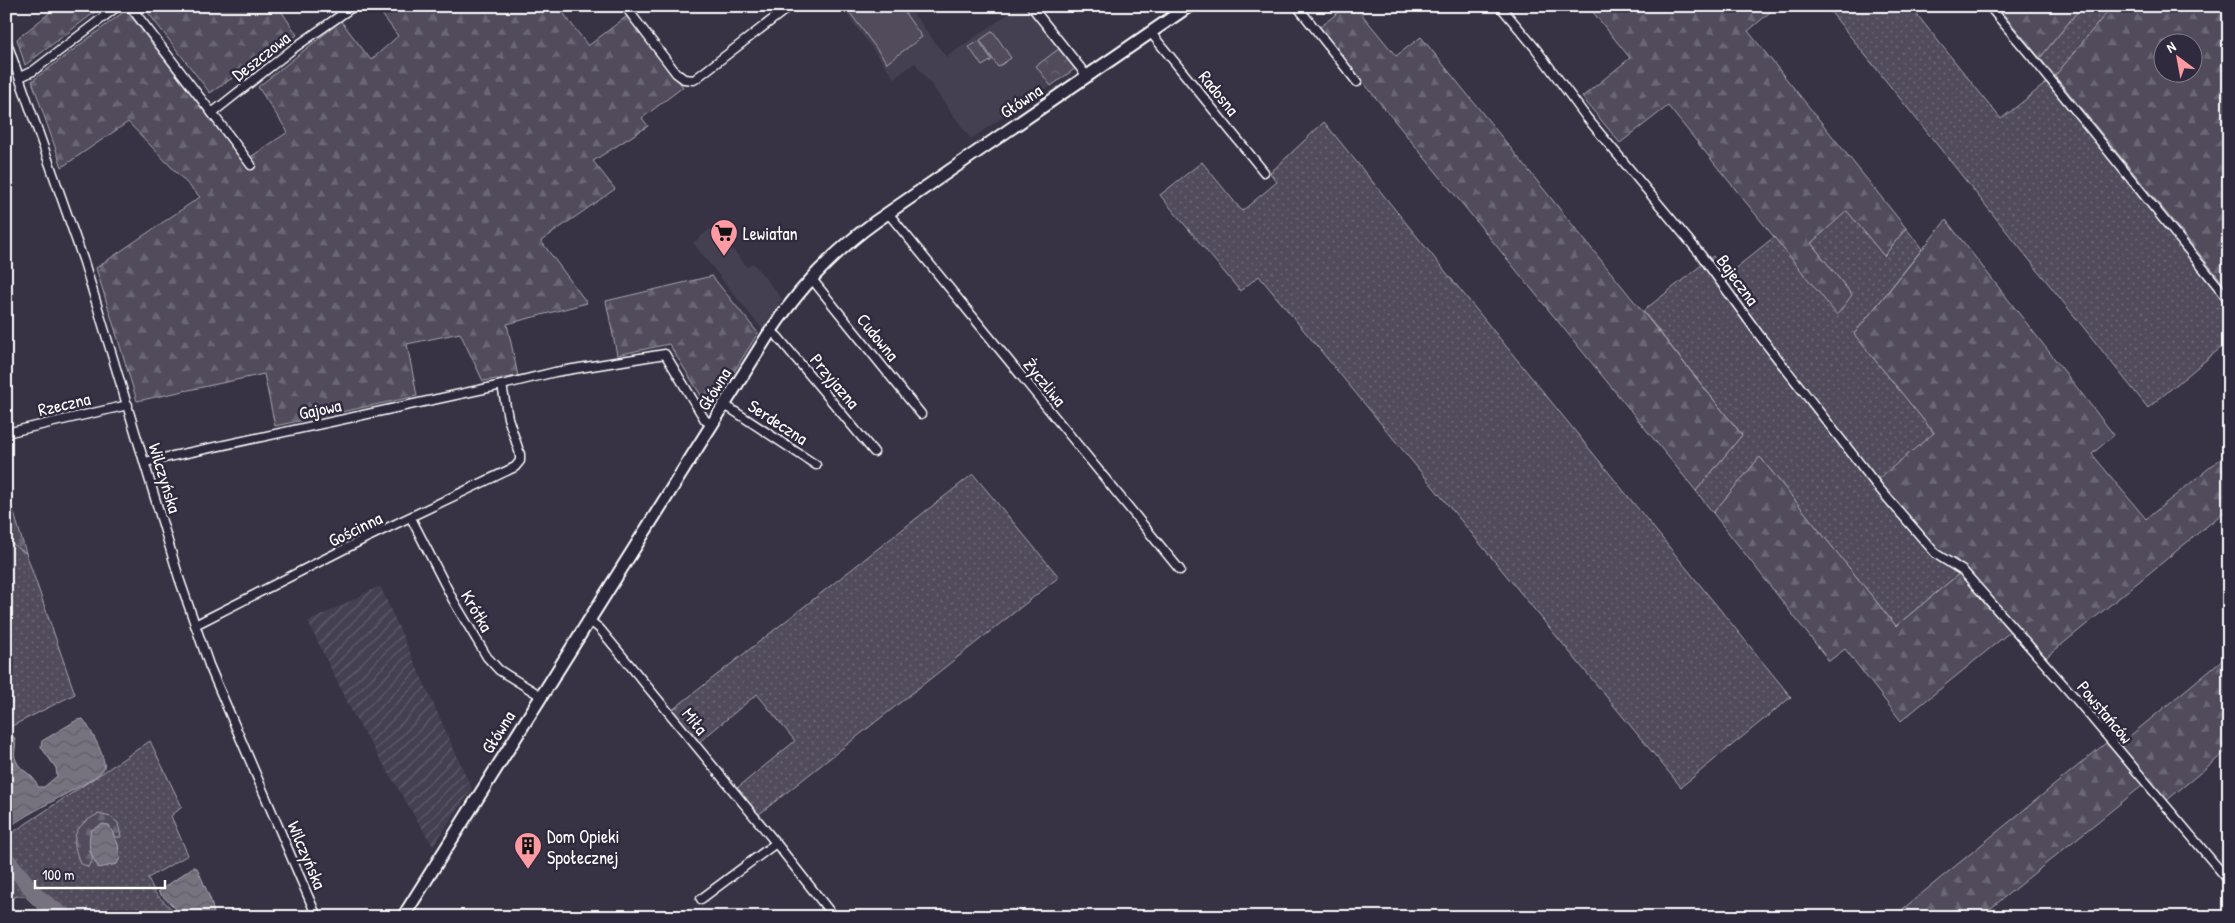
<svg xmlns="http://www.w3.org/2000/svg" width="2235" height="923" font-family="'Patrick Hand',sans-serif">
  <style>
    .built { fill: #444051 }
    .industrial { fill: url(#industrial-furrows) }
    .grass { fill: url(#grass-dots); stroke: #a8a6ae }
    .forest { fill: url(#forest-firs); stroke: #a8a6ae; fill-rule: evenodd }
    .park { fill: url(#park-crowns); stroke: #a8a6ae }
    .pitch { fill: #514c5c; stroke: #a8a6ae }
    .water { fill: url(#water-waves); stroke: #adabb2 }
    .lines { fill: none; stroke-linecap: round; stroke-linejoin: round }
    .stream { stroke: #adabb2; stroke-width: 2.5 }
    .river { stroke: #76737f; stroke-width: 16 }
    .street-casing { stroke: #fff; stroke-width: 11 }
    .secondary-casing { stroke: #fff; stroke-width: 15 }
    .street { stroke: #2f2a3d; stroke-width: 8 }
    .secondary { stroke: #2f2a3d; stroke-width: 11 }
    .labels { text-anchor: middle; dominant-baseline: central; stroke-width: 5; stroke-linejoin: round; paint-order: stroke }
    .street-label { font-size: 18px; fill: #fff; stroke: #2f2a3d }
    .poi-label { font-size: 18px; fill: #fff; stroke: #2f2a3d; text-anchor: start }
  </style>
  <defs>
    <pattern id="industrial-furrows" width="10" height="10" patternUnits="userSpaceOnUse" patternTransform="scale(1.25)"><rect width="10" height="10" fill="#444051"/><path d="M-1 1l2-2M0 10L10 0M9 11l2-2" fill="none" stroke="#605d6b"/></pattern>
    <pattern id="grass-dots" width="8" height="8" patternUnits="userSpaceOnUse" patternTransform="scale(1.25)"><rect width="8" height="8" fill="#514c5c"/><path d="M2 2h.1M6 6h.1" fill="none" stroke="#6b6774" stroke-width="1.8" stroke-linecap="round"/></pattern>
    <pattern id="forest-firs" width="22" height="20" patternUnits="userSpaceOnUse" patternTransform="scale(1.25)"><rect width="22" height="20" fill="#514c5c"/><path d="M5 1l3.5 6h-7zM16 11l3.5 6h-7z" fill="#6b6774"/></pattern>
    <pattern id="park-crowns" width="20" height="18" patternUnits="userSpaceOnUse" patternTransform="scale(1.25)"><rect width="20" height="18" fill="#514c5c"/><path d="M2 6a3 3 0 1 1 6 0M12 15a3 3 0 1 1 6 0" fill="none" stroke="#6b6774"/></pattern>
    <pattern id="water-waves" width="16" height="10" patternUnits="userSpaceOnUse" patternTransform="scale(1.25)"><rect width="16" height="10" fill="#76737f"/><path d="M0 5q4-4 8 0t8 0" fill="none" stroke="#5f5e63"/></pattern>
  </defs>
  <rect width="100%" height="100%" fill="#373345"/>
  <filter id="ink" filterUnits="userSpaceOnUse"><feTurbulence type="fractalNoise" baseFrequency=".02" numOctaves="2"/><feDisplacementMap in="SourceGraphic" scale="10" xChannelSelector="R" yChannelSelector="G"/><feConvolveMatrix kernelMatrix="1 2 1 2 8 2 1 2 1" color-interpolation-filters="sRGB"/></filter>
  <g filter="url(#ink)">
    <g class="built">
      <polygon points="841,6 908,6 946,57 1020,6 1026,6 1076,68 1045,90 1043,89 971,139 915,63 894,78"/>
      <polygon points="714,226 747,267 753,263 782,299 762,329 693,243"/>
    </g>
    <polygon class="industrial" points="380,586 472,789 433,846 354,716 308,622"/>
    <g class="grass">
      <polygon points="1826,6 1910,6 2001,119 2055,76 2040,58 2082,6 2112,6 2055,76 2229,290 2229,341 2148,408"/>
      <polygon points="1324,122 1791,697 1681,787 1259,276 1240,291 1160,195 1202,162 1242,211 1277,182 1270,173"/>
      <polygon points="1847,210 1884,256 1906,228 1922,249 1854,334 1934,433 1938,552 1957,560 1965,569 1896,626 1760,457 1713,513 1696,491 1742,435 1643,311 1713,256 1727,275 1774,237 1837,314 1851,294 1811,243"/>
      <polygon points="973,474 1059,577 758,815 736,789 795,741 757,694 698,743 671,711"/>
      <polygon points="6,540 26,553 75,694 6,729"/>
      <polygon points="150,741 182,807 171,816 188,855 148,878 155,893 180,917 47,917 25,896 17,896 6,902 6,837"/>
    </g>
    <g class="forest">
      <polygon points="58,6 103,6 25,65 17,39"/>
      <polygon points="143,6 278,6 297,35 210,93"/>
      <polygon points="376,6 558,6 588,46 627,16 683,87 642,118 648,126 593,161 615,189 541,241 587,303 507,324 518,376 483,381 460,333 407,344 417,396 275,426 264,374 137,401 96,268 200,197 128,122 62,167 32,81 126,10 243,162 288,132 258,87 341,21 371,60 398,36"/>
      <polygon points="1346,6 1355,6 1396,56 1421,37 1742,435 1696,491 1319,28"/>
      <polygon points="1588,6 1774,6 1775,8 1748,31 1906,228 1884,256 1847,211 1811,243 1852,295 1837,315 1668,106 1620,143 1582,97 1630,58"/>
      <polygon points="1997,6 2082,6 2040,58"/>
      <path d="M2112,6h113l4,4v280l-174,-214zM2162,42h30v30h-30z"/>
      <polygon points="1946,220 2114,435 2092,454 2146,519 2229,452 2229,508 2044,659 2016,627 1901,721 1845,649 1829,661 1713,513 1760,457 1896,626 1965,569 1957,560 1938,552 1878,479 1934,433 1854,334"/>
      <polygon points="712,276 758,333 710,410 669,344 617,355 606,301"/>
      <polygon points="6,490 7,490 26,553 6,540"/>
      <polygon points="2229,654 2229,749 2166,801 2119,745"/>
      <polygon points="2107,742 2143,785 1980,917 1893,917"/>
      <path d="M98,814l13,3 7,6 3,14h-7l-5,-12 -20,24 4,9 -5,9 -8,-4c-10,-25 -7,-36 18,-49z"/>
    </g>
    <polygon class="park" points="1060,48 1076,68 1051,86 1036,66"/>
    <g class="pitch">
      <polygon points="845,6 900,6 922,37 887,63"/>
      <polygon points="993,31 1011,58 998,67 980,40"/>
      <polygon points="979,41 992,60 982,66 969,47"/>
    </g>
    <g class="water">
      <path d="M83,719c6,7 24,40 21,49 -6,14 -80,44 -98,62v-95l8,2c4,8 -2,16 2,23 4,12 18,13 22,27h6l13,-11 -1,-8 -15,-21 1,-6 35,-21z"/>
      <path d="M103,824l6,1 9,19 2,14 -3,6 -18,4c-9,-12 -12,-24 -8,-38z"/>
      <polygon points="193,867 197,868 210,898 214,913 207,917 185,917 158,892"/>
    </g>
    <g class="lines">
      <polyline class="stream" points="63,917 63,916"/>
      <polyline class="river" points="6,858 38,897 65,917"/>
      <defs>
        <g id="street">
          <polyline points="130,6 212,113 294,48 354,6"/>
          <polyline points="625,6 676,73 684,79 694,80 790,6"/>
          <polyline points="1031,6 1087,76"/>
          <polyline points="1297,6 1357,82"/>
          <polyline points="1500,6 1536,49 1587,118 1701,255 1760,336 1878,487 1936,554 1963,571 2075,698 2229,881"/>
          <polyline points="1989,6 2032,57 2229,300"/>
          <polyline points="1151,33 1264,172"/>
          <polyline points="6,40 84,262 179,578 209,665 317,917"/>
          <polyline points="20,77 33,71 118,6"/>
          <polyline points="212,113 251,165"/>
          <polyline points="888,213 1180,570"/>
          <polyline points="811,278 921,414"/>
          <polyline points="771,331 778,337 874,452"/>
          <polyline points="725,405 816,465"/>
          <polyline points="6,433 128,405"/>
          <polyline points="145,462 502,385 555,372 665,354 705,420 712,425"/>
          <polyline points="411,518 453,600 487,657 499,670 541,696"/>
          <polyline points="589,620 600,629 776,843 834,917"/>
          <polyline points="195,625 364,539 515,467 520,461 520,454 508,418 502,385"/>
          <polyline points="701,899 776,843"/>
        </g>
        <path id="secondary" d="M403,917l365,-582c29,-44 64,-82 107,-113l314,-216"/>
      </defs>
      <use href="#street" class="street-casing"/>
      <use href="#secondary" class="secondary-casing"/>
      <use href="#street" class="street"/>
      <use href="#secondary" class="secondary"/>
    </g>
  </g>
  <defs>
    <symbol id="supermarket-pin" viewBox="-11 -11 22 30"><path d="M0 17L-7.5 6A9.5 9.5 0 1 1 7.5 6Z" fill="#ff9aa2" stroke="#2f2a3d"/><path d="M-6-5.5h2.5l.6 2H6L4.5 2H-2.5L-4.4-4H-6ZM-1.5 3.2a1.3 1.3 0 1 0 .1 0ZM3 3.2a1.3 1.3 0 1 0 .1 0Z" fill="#111"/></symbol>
    <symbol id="building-pin" viewBox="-11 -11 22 30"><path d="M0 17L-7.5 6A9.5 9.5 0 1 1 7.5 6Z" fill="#ff9aa2" stroke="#2f2a3d"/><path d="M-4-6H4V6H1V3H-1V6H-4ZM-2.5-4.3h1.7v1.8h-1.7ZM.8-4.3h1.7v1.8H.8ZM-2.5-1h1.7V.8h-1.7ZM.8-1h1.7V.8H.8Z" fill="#111"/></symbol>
  </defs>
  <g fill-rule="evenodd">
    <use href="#supermarket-pin" x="708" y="217" width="32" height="43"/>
    <use href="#building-pin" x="512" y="830" width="32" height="43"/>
  </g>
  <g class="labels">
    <g class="street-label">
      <text transform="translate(261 56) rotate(-38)">Deszczowa</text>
      <text transform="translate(1219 93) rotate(51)">Radosna</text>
      <text transform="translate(1021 101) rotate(-34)">Główna</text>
      <text transform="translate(1738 280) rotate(54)">Bajeczna</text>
      <text transform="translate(878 337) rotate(51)">Cudowna</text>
      <text transform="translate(835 381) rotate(50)">Przyjazna</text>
      <text transform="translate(1045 382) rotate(51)">Życzliwa</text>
      <text transform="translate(714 389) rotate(-58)">Główna</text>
      <text transform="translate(64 404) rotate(-13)">Rzeczna</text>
      <text transform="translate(320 409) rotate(-12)">Gajowa</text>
      <text transform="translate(778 422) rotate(33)">Serdeczna</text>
      <text transform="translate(165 478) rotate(73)">Wilczyńska</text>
      <text transform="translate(355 529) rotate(-26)">Gościnna</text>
      <text transform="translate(477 611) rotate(60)">Krótka</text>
      <text transform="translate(2105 712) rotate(50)">Powstańców</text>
      <text transform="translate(695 721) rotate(51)">Miła</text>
      <text transform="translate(498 732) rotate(-58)">Główna</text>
      <text transform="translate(307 855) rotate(67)">Wilczyńska</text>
    </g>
    <g class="poi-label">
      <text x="743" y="233">Lewiatan</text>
      <text x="547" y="836">Dom Opieki<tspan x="547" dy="21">Społecznej</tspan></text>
    </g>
  </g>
  <rect width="2235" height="923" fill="none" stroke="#2f2a3d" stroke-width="25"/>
  <rect x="12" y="12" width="2210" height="898" fill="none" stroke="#fff" stroke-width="2" filter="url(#ink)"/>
  <g transform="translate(2178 58) rotate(328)"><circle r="24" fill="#2f2a3d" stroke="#827f8b"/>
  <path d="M0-4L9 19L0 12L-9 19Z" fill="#ff9aa2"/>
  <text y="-8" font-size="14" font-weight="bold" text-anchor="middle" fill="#ffffff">N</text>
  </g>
  <path d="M35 880v8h130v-8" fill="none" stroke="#ffffff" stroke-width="2.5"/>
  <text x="42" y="880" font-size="15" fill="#ffffff" stroke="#2f2a3d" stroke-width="4" paint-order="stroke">100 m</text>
</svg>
